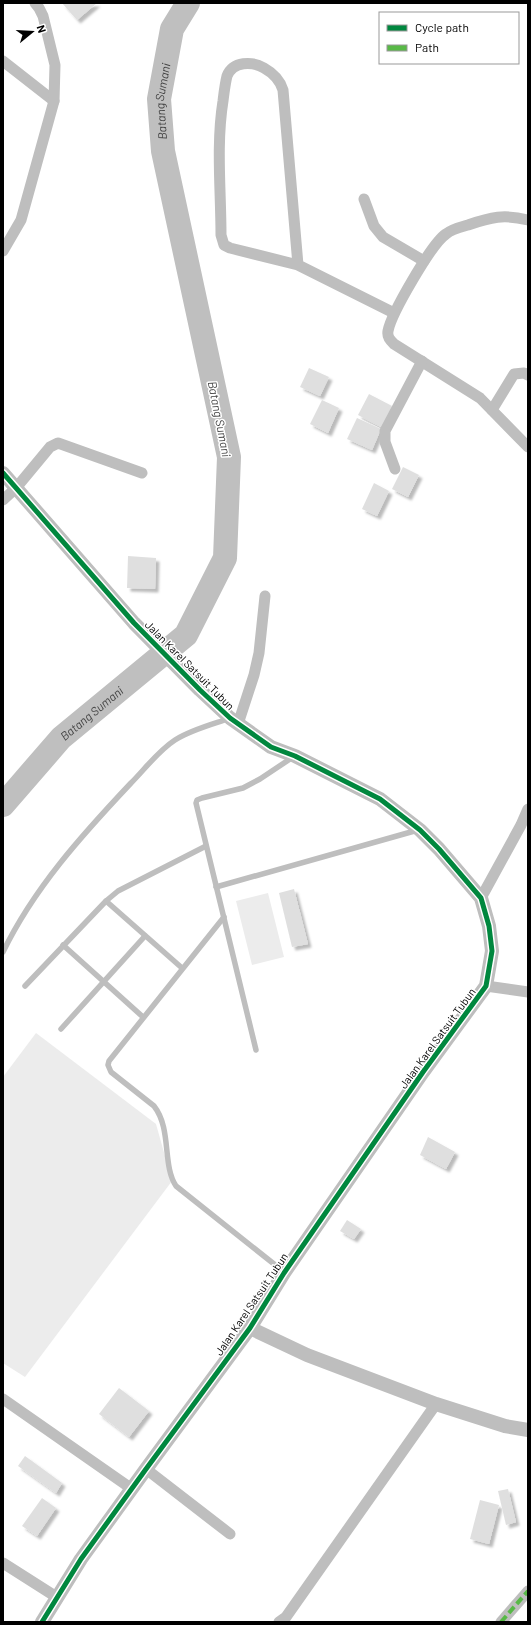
<svg xmlns="http://www.w3.org/2000/svg" width="531" height="1625" font-family="Barlow,sans-serif">
  <style>
    .green { fill: #ececec }
    .lines { fill: none; stroke-linecap: round; stroke-linejoin: round }
    .river { stroke: #bfbfbf; stroke-width: 24 }
    .building { fill: #dfdfdf; filter: url(#shadow) }
    .service { stroke: #bebebe; stroke-width: 5.5 }
    .minor { stroke: #bebebe; stroke-width: 11 }
    .tertiary { stroke: #bebebe; stroke-width: 14 }
    .quiet { stroke: #58b947; stroke-width: 4; stroke-dasharray: 8 4; stroke-linecap: butt }
    .cycleway-casing { stroke: #fff; stroke-width: 8 }
    .cycleway { stroke: #00873e; stroke-width: 5 }
    .labels { text-anchor: middle; dominant-baseline: central; stroke-width: 3; stroke-linejoin: round; paint-order: stroke }
    .street-label { font-size: 11px; fill: #000; stroke: #fff }
    .water-label { font-size: 12px; font-style: italic; fill: #444; stroke: #fff }
  </style>
  <defs>
    <filter id="shadow"><feDropShadow dx="3.5" dy="3.5" stdDeviation="1" flood-color="#0004"/></filter>
  </defs>
  <rect width="100%" height="100%" fill="#fff"/>
  <g class="green">
    <polygon points="268,893 284,957 252,965 236,901"/>
    <polygon points="36,1033 156,1124 172,1181 25,1377 3,1363 3,1077"/>
  </g>
  <g class="lines">
    <path class="river" id="s1" d="M3,805l58,-67 125,-103 39,-77 4,-101 -66,-306 -4,-52 13,-70 16,-26"/>
  </g>
  <g class="building">
    <polygon points="62,3 97,3 77,20"/>
    <polygon points="309,368 329,377 320,396 300,387"/>
    <polygon points="369,394 392,406 381,427 358,415"/>
    <polygon points="322,400 339,408 328,433 310,424"/>
    <polygon points="357,418 381,429 372,450 347,439"/>
    <polygon points="403,467 419,475 408,497 392,489"/>
    <polygon points="374,483 389,491 377,516 362,509"/>
    <polygon points="128,556 156,558 155,589 127,588"/>
    <polygon points="294,889 308,944 292,947 279,893"/>
    <polygon points="428,1137 455,1152 446,1169 420,1155"/>
    <polygon points="347,1220 361,1229 354,1239 340,1231"/>
    <polygon points="119,1388 149,1411 129,1437 99,1414"/>
    <polygon points="25,1456 62,1483 56,1493 18,1466"/>
    <polygon points="508,1489 516,1522 506,1525 498,1491"/>
    <polygon points="42,1498 56,1508 37,1536 22,1526"/>
    <polygon points="480,1500 499,1505 489,1544 470,1539"/>
  </g>
  <g class="lines">
    <g class="service">
      <polyline points="216,887 418,830"/>
      <polyline points="106,901 182,968"/>
      <path d="M224,917l-115,144 -1,4 3,7 43,34c18,23 8,59 22,80l108,86"/>
      <polyline points="63,945 143,1017"/>
      <path d="M3,952c31,-64 79,-117 128,-169 14,-14 27,-32 44,-43 16,-10 35,-15 53,-21"/>
      <polyline points="25,986 106,901 118,891 206,846"/>
      <polyline points="61,1029 145,936"/>
      <polyline points="256,1050 196,803 197,800 202,798 243,788 260,779 293,757"/>
    </g>
    <g class="minor">
      <polyline points="3,61 54,101"/>
      <polyline points="364,199 374,226 383,237 424,261"/>
      <path d="M528,220c-24,-6 -37,-3 -60,5 -7,2 -16,4 -22,9 -14,9 -55,80 -58,97 -1,6 2,9 6,13l86,54 48,49"/>
      <polyline points="3,251 21,220 54,101 55,65 43,16 39,8 35,3"/>
      <path d="M298,265l-15,-175c-3,-10 -10,-17 -19,-22 -12,-7 -31,-7 -37,8 -2,8 -3,17 -4,25 -7,44 -2,90 -2,134l3,10 6,3 68,17 96,48"/>
      <polyline points="492,410 514,374 524,373 528,375"/>
      <polyline points="395,469 385,442 385,431 422,361"/>
      <polyline points="3,500 16,488 50,447 58,443 142,473"/>
      <polyline points="238,724 254,675 259,653 265,596"/>
      <polyline points="481,898 521,825 528,809"/>
      <polyline points="486,986 528,992"/>
      <polyline points="3,1399 132,1489"/>
      <polyline points="146,1469 230,1534"/>
      <polyline points="3,1563 58,1598"/>
      <polyline points="279,1622 286,1617 436,1404"/>
      <polyline points="501,1622 528,1591"/>
    </g>
    <g class="tertiary">
      <polyline points="3,473 134,623 200,690 230,718 271,747 295,756 380,799 420,830 439,849 481,898 489,926 492,951 486,986 423,1072 284,1273 250,1328 146,1469 81,1559 42,1622"/>
      <polyline points="250,1328 307,1355 436,1404 505,1426 528,1430"/>
    </g>
    <polyline class="quiet" points="501,1622 528,1591"/>
    <defs>
      <polyline id="cycleway" points="3,473 134,623 200,690 230,718 271,747 295,756 380,799 420,830 439,849 481,898 489,926 492,951 486,986 423,1072 284,1273 250,1328 146,1469 81,1559 42,1622"/>
    </defs>
    <use href="#cycleway" class="cycleway-casing"/>
    <use href="#cycleway" class="cycleway"/>
  </g>
  <g class="labels">
    <g class="street-label">
      <text transform="translate(190 665) rotate(45)">Jalan Karel Satsuit Tubun</text>
      <text transform="translate(437 1038) rotate(-54)">Jalan Karel Satsuit Tubun</text>
      <text transform="translate(251 1304) rotate(-56)">Jalan Karel Satsuit Tubun</text>
    </g>
    <g class="water-label">
      <text stroke="none"><textPath href="#s1" startOffset="801">Batang Sumani</textPath></text>
      <text transform="translate(220 419) rotate(79)">Batang Sumani</text>
      <text stroke="none"><textPath href="#s1" startOffset="128">Batang Sumani</textPath></text>
    </g>
  </g>
  <rect width="531" height="1625" fill="none" stroke="#000000" stroke-width="8"/>
  <rect x="379" y="12" width="140" height="52" fill="#ffffff" stroke="#999999"/>
  <rect x="387" y="25" width="20" height="6" fill="#00873e" stroke="#999999"/>
  <text x="415" y="32" font-size="12" fill="#000000">Cycle path</text>
  <rect x="387" y="45" width="20" height="6" fill="#58b947" stroke="#999999"/>
  <text x="415" y="52" font-size="12" fill="#000000">Path</text>
  <g transform="translate(32 32) rotate(72)" stroke="#ffffff" stroke-width="3" paint-order="stroke">
  <path d="M0-3L7 15L0 10L-7 15Z" fill="#000000"/>
  <text y="-6" font-size="11" font-weight="bold" text-anchor="middle" fill="#000000">N</text>
  </g>
</svg>
